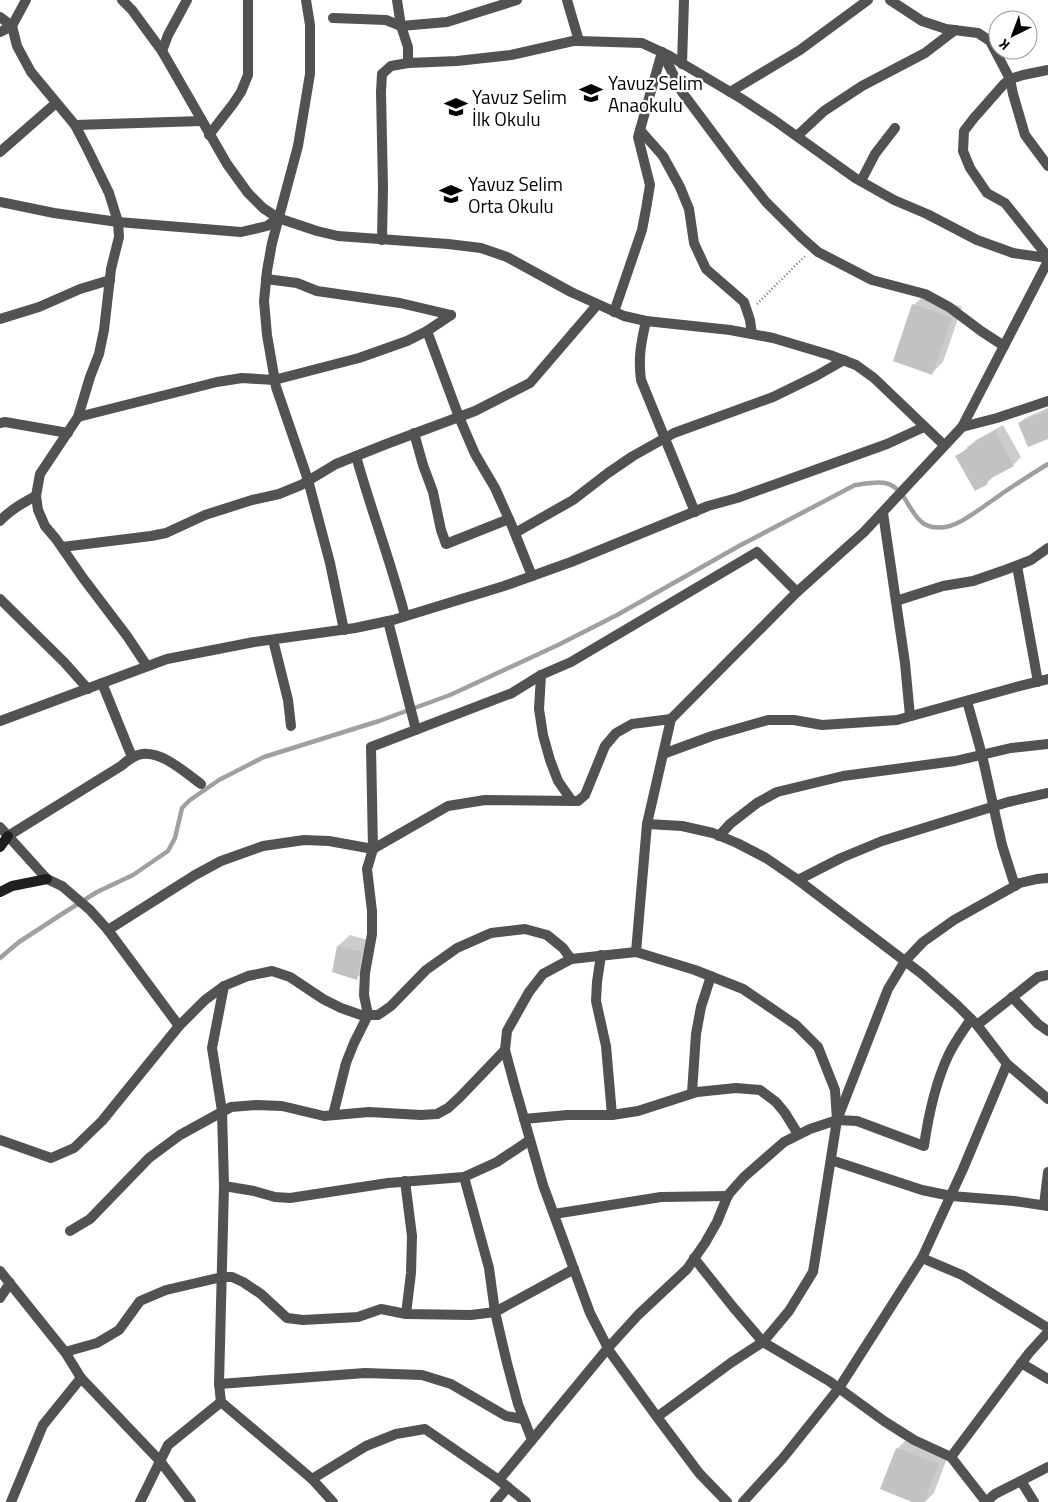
<svg xmlns="http://www.w3.org/2000/svg" width="1048" height="1502" font-family="'Titillium Web',sans-serif">
  <style>
    .shadow { fill: #0003 }
    .lines { fill: none; stroke-linecap: round; stroke-linejoin: round }
    .stream { stroke: #a0a0a0; stroke-width: 4.5 }
    .building { fill: #c2c2c2 }
    .path { stroke: #747474; stroke-width: 2.5; stroke-dasharray: 1 2.5; stroke-linecap: butt }
    .minor { stroke: #525252; stroke-width: 10 }
    .tertiary { stroke: #525252; stroke-width: 10 }
    .secondary { stroke: #1f1f1f; stroke-width: 10 }
    .labels { text-anchor: middle; dominant-baseline: central; stroke-width: 4.5; stroke-linejoin: round; paint-order: stroke }
    .poi-label { font-size: 19px; fill: #000; stroke: #fff; text-anchor: start }
  </style>
  <rect width="100%" height="100%" fill="#fff"/>
  <g class="shadow">
    <polygon points="925,294 962,307 943,362 932,373 914,305"/>
    <polygon points="1048,408 1048,437 1020,423 1025,418"/>
    <polygon points="1003,425 1021,457 1013,465 995,475 987,483 957,457 976,440"/>
    <polygon points="350,935 372,941 368,967 357,978 334,971 338,946"/>
    <polygon points="909,1437 949,1453 934,1493 925,1502 916,1502 882,1489 898,1448"/>
  </g>
  <g class="lines">
    <path class="stream" d="M0,958l19,-16 43,-28 35,-22 36,-17 35,-24 7,-13 7,-30 8,-8 29,-20 45,-23 115,-36 71,-26 108,-50 59,-30 122,-69 116,-61c9,-1 21,-4 30,-2 29,6 22,54 65,43 14,-4 31,-18 43,-26 18,-13 37,-25 55,-36"/>
  </g>
  <g class="building">
    <polygon points="912,304 952,318 932,375 893,361"/>
    <polygon points="1048,411 1048,439 1028,447 1018,423"/>
    <polygon points="995,431 1014,466 986,481 988,484 975,491 955,456 968,449 967,447"/>
    <polygon points="337,946 362,952 357,980 332,972"/>
    <polygon points="896,1448 939,1464 924,1502 912,1502 880,1489"/>
  </g>
  <g class="lines">
    <polyline class="path" points="757,304 806,255"/>
    <g class="minor">
      <polyline points="26,0 12,26 17,46 31,72 75,125 88,150 109,193 118,222 119,237 111,269 104,330 99,354 90,377 78,417 40,474 36,496 38,510 45,526 56,539 83,578 127,636 147,666"/>
      <polyline points="122,0 132,10 162,51 227,164 248,193 263,208 278,218 317,231 338,236 448,244 481,248 507,257 571,292 624,316 646,321 730,330 773,338 830,355 856,365 874,378 944,445"/>
      <polyline points="306,0 310,25 310,74 298,146 272,243 267,271 264,301 267,335 276,387 308,480 330,563 344,630"/>
      <polyline points="397,0 401,26 408,47 408,63"/>
      <polyline points="567,0 579,41"/>
      <polyline points="890,0 922,21 946,29 978,33 990,41 1010,79 1013,94 1025,135 1048,166"/>
      <polyline points="0,17 12,26 0,32"/>
      <polyline points="333,18 386,20 401,26 447,22 517,0"/>
      <polyline points="162,51 168,35 187,0"/>
      <polyline points="662,52 682,92 738,167 766,202 801,237 818,252 872,280 925,294 949,307 981,331 1004,346"/>
      <polyline points="682,64 684,0"/>
      <polyline points="1048,70 1023,75 1010,79 1004,84 974,118 964,131 963,151 970,168 987,193 1005,203 1048,257"/>
      <polyline points="730,92 800,50 868,0"/>
      <polyline points="75,125 202,121"/>
      <polyline points="640,130 663,156 680,187 689,209 694,243 706,269 744,302 750,320 752,334"/>
      <polyline points="209,135 233,104 241,92 248,75 248,0"/>
      <polyline points="797,136 824,111 862,86 925,53 955,30"/>
      <polyline points="0,152 56,103"/>
      <polyline points="861,181 875,154 895,128"/>
      <polyline points="0,202 54,213 118,222 241,232 267,226 278,218"/>
      <polyline points="382,240 383,188 381,92 382,74 391,66 408,63 457,61 511,55 573,41 579,41 642,43 668,55 742,99 774,120 855,178 894,200 927,214 977,240 1013,253 1048,258"/>
      <polyline points="266,279 297,283 317,291 400,303 451,315"/>
      <polyline points="614,312 642,230 646,209 650,185 638,137 662,52"/>
      <polyline points="0,319 39,307 80,289 110,280"/>
      <path d="M646,321c-5,22 -8,37 -5,59l54,132"/>
      <polyline points="427,331 459,417 475,454 495,488 512,526 532,576"/>
      <polyline points="78,417 217,382 242,378 274,380 359,358 407,341 427,331 451,315"/>
      <polyline points="0,423 5,422 68,433"/>
      <polyline points="962,427 997,418 1048,401"/>
      <polyline points="414,433 423,465 433,492 441,530 446,544 509,519"/>
      <path d="M356,456c15,54 35,106 49,160"/>
      <polyline points="883,513 905,663 910,716"/>
      <path d="M0,521c10,-11 22,-18 36,-25"/>
      <polyline points="515,533 573,500 608,473 633,456 674,433 773,397 816,376 844,360"/>
      <polyline points="62,547 151,536 166,533 205,515 252,500 279,494 301,485 336,464 389,443 475,411 530,383 597,305"/>
      <polyline points="1017,566 1038,682"/>
      <polyline points="0,599 64,662 88,689"/>
      <polyline points="896,601 943,586 973,581 1005,570 1031,560 1048,548"/>
      <polyline points="388,621 416,730"/>
      <polyline points="273,640 288,700 291,726"/>
      <polyline points="541,675 539,709 543,735 550,760 558,781 572,801"/>
      <polyline points="102,683 132,757"/>
      <polyline points="967,701 982,755 1002,845 1015,886"/>
      <polyline points="0,721 167,659 254,642 355,628 393,620 504,586 571,562 708,506 737,498 887,444 924,427"/>
      <polyline points="663,754 712,736 768,720 794,720 822,725 897,720 1016,687 1048,679"/>
      <polyline points="647,824 682,826 713,833 737,843 766,858 798,880 922,974 957,1005 977,1025 1007,1064 1048,1099"/>
      <path d="M8,836l113,-70c6,-5 13,-11 21,-12 22,-2 42,18 59,30"/>
      <polyline points="719,836 730,824 757,803 777,792 843,776 955,761 1011,748 1048,744"/>
      <polyline points="798,880 841,858 882,841 1008,802 1048,793"/>
      <polyline points="62,886 90,910 108,930 179,1026"/>
      <polyline points="108,930 195,875 221,861 263,846 304,840 329,841 373,849 448,806 485,800 578,801 585,795 605,746 616,733 632,724 671,719"/>
      <polyline points="636,952 647,824 671,719 797,592 864,532 962,427 1048,261"/>
      <polyline points="601,955 597,982 596,1001 606,1046 612,1115"/>
      <polyline points="224,986 212,1048 222,1111 224,1186 219,1384 221,1402 312,1479 333,1502"/>
      <polyline points="1012,997 1038,1024 1048,1031"/>
      <polyline points="977,1025 1038,977 1048,975"/>
      <polyline points="692,1093 696,1034 701,1007 711,976"/>
      <polyline points="333,1115 346,1063 354,1043 368,1015 364,995 365,973 372,934 372,911 367,869 373,849 371,747 512,693 541,675 571,662 757,552 797,592"/>
      <polyline points="524,1119 567,1115 612,1115 638,1111 697,1092 736,1088 760,1090 776,1102 785,1113 798,1134"/>
      <path d="M837,1120l20,1 67,25c4,-28 12,-64 24,-90 6,-13 15,-25 23,-37"/>
      <polyline points="0,1140 51,1158 74,1148 102,1121 179,1026 205,1000 224,986 248,976 272,971 290,977 323,999 341,1008 361,1015 378,1015 391,1006 426,970 457,948 491,933 525,929 547,935 563,948 571,959"/>
      <polyline points="831,1160 922,1190 951,1196 1014,1201 1048,1206"/>
      <polyline points="464,1177 489,1268 495,1312 507,1363 518,1404 532,1440"/>
      <polyline points="405,1181 412,1236 411,1273 406,1314"/>
      <polyline points="224,1186 254,1191 275,1197 290,1198 388,1183 464,1177 497,1162 530,1140"/>
      <polyline points="1044,1205 1048,1172"/>
      <polyline points="554,1214 661,1197 728,1196"/>
      <polyline points="70,1231 90,1219 149,1158 180,1135 231,1107 256,1105 282,1106 324,1116 369,1112 421,1115 437,1114 448,1108 460,1097 505,1050"/>
      <polyline points="694,1258 733,1307 763,1342 829,1381 884,1421 914,1440 951,1457 986,1502"/>
      <polyline points="922,1258 962,1275 1048,1328"/>
      <polyline points="0,1271 65,1352 81,1378 160,1461 191,1502"/>
      <polyline points="0,1298 10,1283"/>
      <polyline points="65,1352 97,1343 119,1330 140,1301 166,1290 222,1277 232,1277 243,1282 261,1294 287,1318 303,1320 358,1317 381,1309 406,1314 471,1315 495,1312 574,1269"/>
      <polyline points="1021,1363 1048,1379"/>
      <polyline points="219,1384 365,1373 422,1375 451,1384 506,1416 523,1419"/>
      <polyline points="657,1417 732,1362 763,1342 789,1311 813,1272 837,1120 835,1090 818,1047 796,1025 743,989 695,970 636,952 571,959 543,974 529,992 507,1031 505,1050 515,1087 543,1185 590,1313 610,1352 657,1417 699,1473 727,1502"/>
      <polyline points="951,1457 1029,1353 1048,1332"/>
      <polyline points="312,1479 366,1446 396,1434 425,1429 499,1480 526,1502"/>
      <polyline points="499,1480 608,1348 638,1315 687,1269 705,1243 717,1222 728,1195 744,1177 784,1142 810,1129 837,1120 888,989 905,961 923,942 954,920 1020,883 1037,879 1048,878"/>
      <polyline points="1021,1481 1034,1502"/>
      <polyline points="11,1502 43,1425 81,1378"/>
      <polyline points="140,1502 168,1445 221,1402"/>
      <polyline points="495,1502 508,1487"/>
      <polyline points="743,1502 783,1458 839,1388 922,1258 963,1169 1007,1064"/>
      <polyline points="986,1502 995,1494 1048,1467"/>
    </g>
    <polyline class="tertiary" points="0,827 47,879 62,886"/>
    <g class="secondary">
      <polyline points="0,847 8,836"/>
      <polyline points="0,892 12,886 47,879"/>
    </g>
  </g>
  <defs>
    <symbol id="school-bare" viewBox="-9 -9 18 18"><path d="M0-5L7-2L0 1L-7-2ZM-4 1L0 2.5L4 1V4Q0 6-4 4Z" fill="#000" stroke="#fff" stroke-width="2.5" paint-order="stroke"/></symbol>
  </defs>
  <g fill-rule="evenodd">
    <use href="#school-bare" x="575" y="77" width="32" height="32"/>
    <use href="#school-bare" x="440" y="91" width="32" height="32"/>
    <use href="#school-bare" x="435" y="178" width="32" height="32"/>
  </g>
  <g class="labels">
    <g class="poi-label">
      <text x="608" y="82">Yavuz Selim<tspan x="608" dy="22">Anaokulu</tspan></text>
      <text x="472" y="96">Yavuz Selim<tspan x="472" dy="22">İlk Okulu</tspan></text>
      <text x="468" y="183">Yavuz Selim<tspan x="468" dy="22">Orta Okulu</tspan></text>
    </g>
  </g>
  <g transform="translate(1013 35) rotate(222)"><circle r="24" fill="#ffffff" stroke="#999999"/>
  <path d="M0-4L9 19L0 12L-9 19Z" fill="#000000"/>
  <text y="-8" font-size="14" font-weight="bold" text-anchor="middle" fill="#000000">K</text>
  </g>
</svg>
